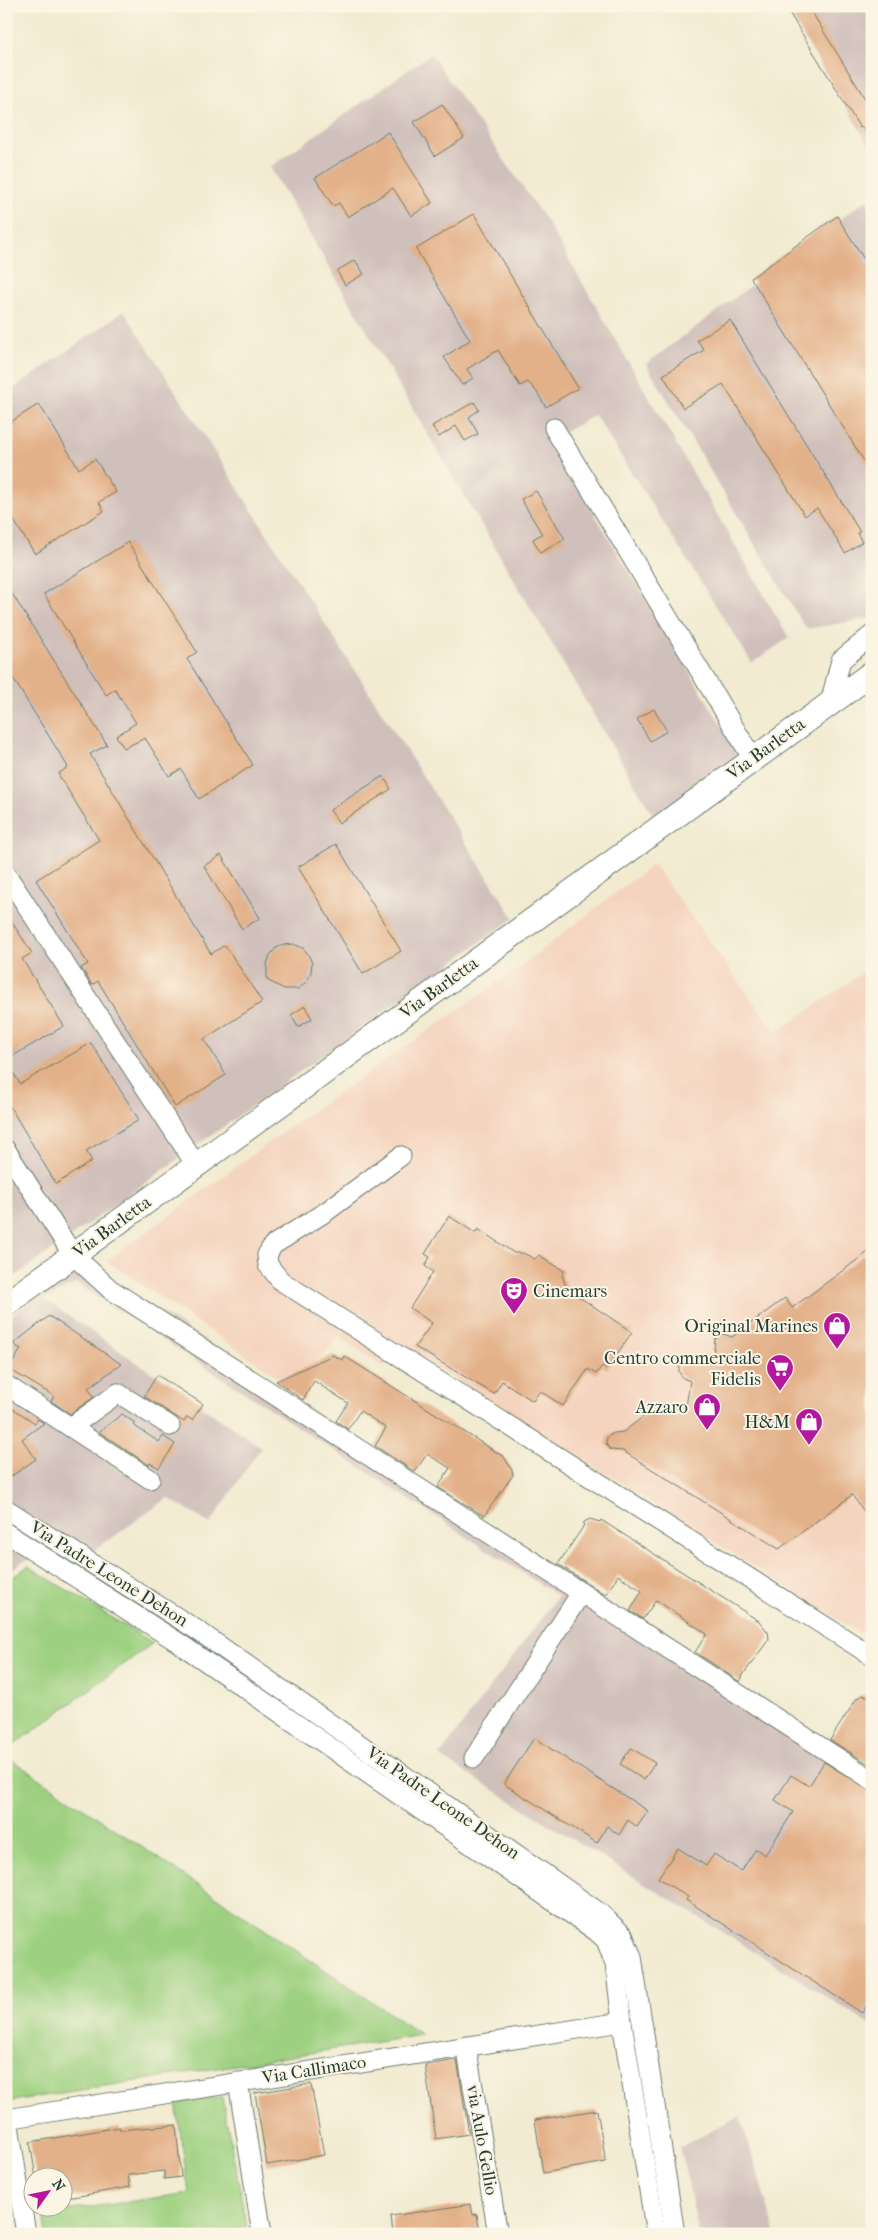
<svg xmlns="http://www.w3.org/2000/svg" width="878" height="2240" font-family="'IM FELL French Canon',serif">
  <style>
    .built { fill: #f4d4bf }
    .industrial { fill: #d0c0bb }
    .green { fill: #9dd080; stroke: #5e865a }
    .building { fill: #e3b189 }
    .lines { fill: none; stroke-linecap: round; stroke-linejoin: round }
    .minor-casing { stroke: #697a6b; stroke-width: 21 }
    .major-casing { stroke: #697a6b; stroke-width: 26 }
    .minor { stroke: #fff; stroke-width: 19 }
    .major { stroke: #fff; stroke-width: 24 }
    .labels { text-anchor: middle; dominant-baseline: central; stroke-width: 4; stroke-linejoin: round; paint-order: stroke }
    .street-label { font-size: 18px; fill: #1f3d34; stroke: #fcf5e5 }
    .poi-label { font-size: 18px; fill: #1f3d34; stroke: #fcf5e5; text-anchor: end }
  </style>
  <rect width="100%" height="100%" fill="#fcf5e5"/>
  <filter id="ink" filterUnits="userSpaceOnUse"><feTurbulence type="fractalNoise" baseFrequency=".02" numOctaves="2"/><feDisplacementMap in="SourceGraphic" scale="10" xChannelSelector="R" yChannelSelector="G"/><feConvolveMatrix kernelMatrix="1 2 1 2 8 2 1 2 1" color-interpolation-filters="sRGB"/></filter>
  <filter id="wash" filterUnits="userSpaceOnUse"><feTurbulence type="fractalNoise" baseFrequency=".0096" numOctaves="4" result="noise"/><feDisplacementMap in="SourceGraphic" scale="20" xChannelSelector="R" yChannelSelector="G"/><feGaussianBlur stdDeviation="1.12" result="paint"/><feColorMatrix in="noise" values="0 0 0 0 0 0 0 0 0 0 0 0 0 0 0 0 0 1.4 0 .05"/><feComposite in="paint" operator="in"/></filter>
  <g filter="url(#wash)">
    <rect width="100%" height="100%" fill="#f2ebd1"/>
    <polygon class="built" points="653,864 776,1033 872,966 872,1641 400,1344 383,1367 339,1337 294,1388 107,1261 300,1120 517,969"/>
    <g class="industrial">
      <polygon points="785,6 872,6 872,150"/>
      <polygon points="431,54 547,222 789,638 752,663 595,415 550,440 740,756 654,817 270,167"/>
      <polygon points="866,200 872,210 872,618 806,629 646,364"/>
      <polygon points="124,311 514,918 6,1283 6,394"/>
      <polygon points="84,1262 872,1775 872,2025 439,1756 558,1596 76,1283 45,1300 261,1447 210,1524 168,1498 92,1552 23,1561 6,1574 6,1319"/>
      <polygon points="740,2116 776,2234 699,2234 680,2147"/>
    </g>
    <g class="green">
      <polygon points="28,1566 153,1643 6,1751 6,1582"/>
      <polygon points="6,1756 422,2035 6,2102"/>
      <polygon points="222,2097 247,2227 206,2234 46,2234 43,2214 189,2193 176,2103"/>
    </g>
    <g id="blocks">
      <g class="building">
        <polygon points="785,6 808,6 872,110 872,142 862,127 860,128"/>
        <polygon points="442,104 464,138 435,156 414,122"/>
        <polygon points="388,132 432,203 411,216 393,188 348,217 339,203 333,206 315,178"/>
        <polygon points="474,214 578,388 546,407 536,391 528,382 520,386 498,350 467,369 473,378 462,385 444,357 470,340 416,249"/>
        <polygon points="837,216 872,272 872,474 751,278"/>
        <polygon points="355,260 364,274 345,285 337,271"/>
        <polygon points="730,320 860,532 857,533 862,542 845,553 817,508 805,516 723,384 683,408 663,375 704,350 697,340"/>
        <polygon points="474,402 479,410 469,417 478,434 465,441 456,426 439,437 432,426"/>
        <polygon points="39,404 79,469 95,459 116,492 99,502 104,511 35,554 6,508 6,425"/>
        <polygon points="536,491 565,539 540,553 533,539 542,534 521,499"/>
        <polygon points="128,542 197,652 187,659 253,765 199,799 181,769 169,776 145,738 124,748 116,736 136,723 115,689 106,695 44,594"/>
        <polygon points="6,584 107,745 90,754 211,954 225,945 262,1002 204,1039 226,1075 175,1107 98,981 92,985 81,968 88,964 36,880 99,840 58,774 68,767 6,667"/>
        <polygon points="654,709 667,731 650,741 637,719"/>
        <polygon points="383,776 391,789 339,823 330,810"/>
        <polygon points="336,844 401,951 363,974 298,867"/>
        <polygon points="221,855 260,918 242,929 204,866"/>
        <polygon points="6,913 32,953 22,959 64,1026 6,1060"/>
        <polygon points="293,944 303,948 308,954 312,963 311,972 307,981 298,989 284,989 267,980 267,964 270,955 276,948 283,945"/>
        <polygon points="305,1006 312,1019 298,1027 291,1015"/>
        <polygon points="91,1043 139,1120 86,1151 92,1161 56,1184 6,1100 6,1060 20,1084"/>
        <polygon points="449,1216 475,1233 478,1229 514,1253 523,1253 535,1259 539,1255 564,1271 562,1275 567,1289 632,1332 607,1369 602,1366 596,1374 588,1369 563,1406 540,1391 533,1401 502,1381 494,1394 415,1347 432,1323 410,1308 433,1272 425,1266 430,1257 425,1254"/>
        <polygon points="872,1249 872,1522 852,1495 779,1549 623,1451 611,1450 606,1444 607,1437 614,1433 623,1432 660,1404 686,1407 690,1381 683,1378 679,1372 679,1365 687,1360 702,1363 713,1356 715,1339 723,1334 732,1337 785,1298 792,1308"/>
        <polygon points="49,1316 121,1364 88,1388 94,1397 70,1414 51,1401 54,1396 9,1369 21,1349 13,1344"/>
        <polygon points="333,1355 342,1360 344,1356 504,1457 512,1470 513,1475 484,1516 438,1487 450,1468 427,1454 415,1472 375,1446 386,1428 360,1411 348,1429 336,1421 348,1403 314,1381 303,1400 276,1381"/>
        <polygon points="157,1375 203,1404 192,1420 187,1417 184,1422 144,1396"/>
        <polygon points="6,1404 35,1423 38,1419 44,1423 22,1439 36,1459 6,1480"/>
        <polygon points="122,1414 135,1423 133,1425 159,1442 163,1436 175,1444 159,1468 150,1463 149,1465 99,1432"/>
        <polygon points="590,1519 600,1522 601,1520 759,1621 768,1632 769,1639 743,1675 740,1682 695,1652 707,1634 656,1600 643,1619 630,1611 642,1591 618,1575 606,1595 558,1564 583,1527 584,1522"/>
        <polygon points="863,1695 872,1697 872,1766 830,1740 857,1698"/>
        <polygon points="534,1738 648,1811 637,1827 628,1820 619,1835 607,1826 597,1843 504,1784"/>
        <polygon points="631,1748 655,1763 644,1780 620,1764"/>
        <polygon points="824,1762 872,1791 872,1998 862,2013 686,1900 688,1897 658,1878 678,1848 706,1866 714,1854 741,1871 756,1849 765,1855 793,1812 775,1800 791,1775 809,1786"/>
        <polygon points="457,2060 469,2134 436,2139 425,2065"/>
        <polygon points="311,2084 324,2155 267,2165 255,2093"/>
        <polygon points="597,2110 606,2162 543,2173 535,2120"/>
        <polygon points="176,2125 181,2177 164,2179 164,2171 128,2175 130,2187 62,2199 62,2178 36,2178 30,2142 120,2127 120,2130"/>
        <polygon points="471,2204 473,2215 477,2214 479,2227 475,2227 476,2234 393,2234 391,2216"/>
      </g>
    </g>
  </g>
  <g filter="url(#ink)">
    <use href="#blocks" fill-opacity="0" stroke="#697a6b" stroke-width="1"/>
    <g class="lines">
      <defs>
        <g id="minor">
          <polyline points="554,428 753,759"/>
          <polyline points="830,703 841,660 872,635"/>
          <polyline points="6,874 196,1165"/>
          <polyline points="6,1150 73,1255 110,1289 872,1780"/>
          <polyline points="401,1156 327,1211 273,1245 267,1255 268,1265 281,1281 872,1656"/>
          <polyline points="6,1385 150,1479"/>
          <polyline points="71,1427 118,1393 170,1426"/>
          <polyline points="6,1509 197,1630 600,1913 623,1935 632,1957 675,2234"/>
          <polyline points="6,1533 179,1643 596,1931 606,1940 615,1964 622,2022 656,2234"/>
          <polyline points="474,1758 581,1593"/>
          <polyline points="466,2046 498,2234"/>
          <polyline points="238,2082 262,2234"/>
          <polyline points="6,2119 622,2022"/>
          <polyline points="8,2119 26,2234"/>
        </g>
        <polyline id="major" points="6,1304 872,673"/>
      </defs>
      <use href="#minor" class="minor-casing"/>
      <use href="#major" class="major-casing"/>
      <use href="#minor" class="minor"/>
      <use href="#major" class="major"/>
    </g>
  </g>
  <defs>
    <symbol id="theatre-pin" viewBox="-11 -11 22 30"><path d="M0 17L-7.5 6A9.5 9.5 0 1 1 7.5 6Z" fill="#b5179e" stroke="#fcf5e5"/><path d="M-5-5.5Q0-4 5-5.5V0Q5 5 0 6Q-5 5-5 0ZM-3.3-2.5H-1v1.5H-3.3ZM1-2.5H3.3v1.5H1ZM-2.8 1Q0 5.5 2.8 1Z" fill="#fff"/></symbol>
    <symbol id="shop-pin" viewBox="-11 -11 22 30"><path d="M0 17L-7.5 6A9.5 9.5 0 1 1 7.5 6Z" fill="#b5179e" stroke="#fcf5e5"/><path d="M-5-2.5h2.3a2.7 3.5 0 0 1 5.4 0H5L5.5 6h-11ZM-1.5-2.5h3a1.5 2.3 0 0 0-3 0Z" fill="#fff"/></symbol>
    <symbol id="supermarket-pin" viewBox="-11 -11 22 30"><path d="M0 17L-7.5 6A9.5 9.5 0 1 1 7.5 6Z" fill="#b5179e" stroke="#fcf5e5"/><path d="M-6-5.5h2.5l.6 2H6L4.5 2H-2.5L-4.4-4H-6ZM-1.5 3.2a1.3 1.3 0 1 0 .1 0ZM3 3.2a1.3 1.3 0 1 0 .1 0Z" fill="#fff"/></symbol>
  </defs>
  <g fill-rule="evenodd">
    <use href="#theatre-pin" x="498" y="1275" width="32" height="43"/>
    <use href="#shop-pin" x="821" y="1310" width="32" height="43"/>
    <use href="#supermarket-pin" x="764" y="1352" width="32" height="43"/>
    <use href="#shop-pin" x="691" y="1391" width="32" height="43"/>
    <use href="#shop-pin" x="793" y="1406" width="32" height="43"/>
  </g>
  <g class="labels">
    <g class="street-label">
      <text transform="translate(766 749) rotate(-36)">Via Barletta</text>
      <text transform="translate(439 988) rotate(-36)">Via Barletta</text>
      <text transform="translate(112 1227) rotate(-36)">Via Barletta</text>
      <text transform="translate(109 1574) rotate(32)">Via Padre Leone Dehon</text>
      <text transform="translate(443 1803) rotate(35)">Via Padre Leone Dehon</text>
      <text transform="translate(314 2070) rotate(-9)">Via Callimaco</text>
      <text transform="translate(482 2140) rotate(80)">via Aulo Gellio</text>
    </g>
    <g class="poi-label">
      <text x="533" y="1291" text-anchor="start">Cinemars</text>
      <text x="818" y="1326">Original Marines</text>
      <text x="761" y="1358">Centro commerciale<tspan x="761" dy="21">Fidelis</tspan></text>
      <text x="688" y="1407">Azzaro</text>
      <text x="790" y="1422">H&amp;M</text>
    </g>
  </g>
  <rect width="878" height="2240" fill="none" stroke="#fcf5e5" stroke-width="25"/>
  <g transform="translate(48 2192) rotate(57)"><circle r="24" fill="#fcf5e5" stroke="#a4ab9e"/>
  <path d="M0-4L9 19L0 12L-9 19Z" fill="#b5179e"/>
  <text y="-8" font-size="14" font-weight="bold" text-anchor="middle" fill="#1f3d34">N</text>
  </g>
</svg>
